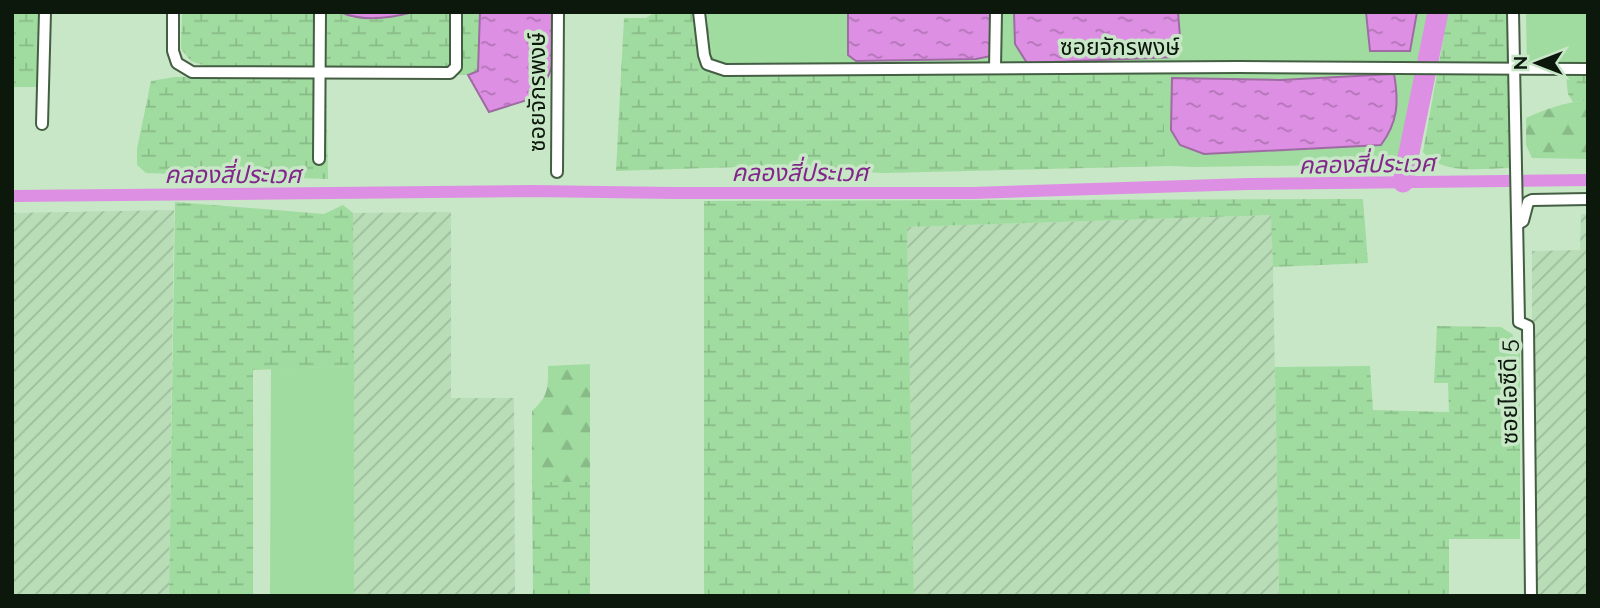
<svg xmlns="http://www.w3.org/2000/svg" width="1600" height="608" font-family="Raleway,'Noto Sans Thai',sans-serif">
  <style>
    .industrial { fill: url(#industrial-furrows) }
    .grass { fill: #a0db9f; fill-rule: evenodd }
    .forest { fill: url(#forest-firs) }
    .wetland { fill: url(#wetland-marsh) }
    .water { fill: url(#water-ripples); stroke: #9f6ba3; stroke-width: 2 }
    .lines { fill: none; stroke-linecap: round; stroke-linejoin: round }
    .canal { stroke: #dd8fe3; stroke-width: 12 }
    .river { stroke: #dd8fe3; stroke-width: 21 }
    .minor-casing { stroke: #445e43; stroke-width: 14 }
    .minor { stroke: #fff; stroke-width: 10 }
    .labels { text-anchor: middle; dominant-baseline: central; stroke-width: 7; stroke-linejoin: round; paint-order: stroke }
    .street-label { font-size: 23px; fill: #0d180d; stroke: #c8e7c7 }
    .water-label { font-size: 24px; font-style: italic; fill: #82268b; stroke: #c8e7c7 }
  </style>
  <defs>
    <pattern id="industrial-furrows" width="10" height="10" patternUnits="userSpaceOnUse" patternTransform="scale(1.75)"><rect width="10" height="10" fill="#b8ddb7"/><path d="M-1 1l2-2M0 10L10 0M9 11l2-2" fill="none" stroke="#9dbd9c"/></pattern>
    <pattern id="forest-firs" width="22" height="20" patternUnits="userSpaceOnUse" patternTransform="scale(1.75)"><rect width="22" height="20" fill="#a0db9f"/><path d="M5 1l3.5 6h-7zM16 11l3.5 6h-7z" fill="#89bb88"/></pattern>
    <pattern id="wetland-marsh" width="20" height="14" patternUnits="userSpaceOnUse" patternTransform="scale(1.75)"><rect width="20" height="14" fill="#a0db9f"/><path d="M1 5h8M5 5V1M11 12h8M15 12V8" fill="none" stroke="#89bb88"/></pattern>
    <pattern id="water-ripples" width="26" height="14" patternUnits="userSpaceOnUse" patternTransform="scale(1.75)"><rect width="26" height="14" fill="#dd8fe3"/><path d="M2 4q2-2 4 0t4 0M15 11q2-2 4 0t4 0" fill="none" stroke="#b274b6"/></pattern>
  </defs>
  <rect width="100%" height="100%" fill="#c8e7c7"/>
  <g class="industrial">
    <polygon points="174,210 169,596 12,596 12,213"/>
    <polygon points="451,212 451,398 514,398 515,596 354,596 353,213"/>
    <polygon points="1581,214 1588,214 1588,596 1536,596 1532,437 1532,251 1580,250"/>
    <polygon points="1272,215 1279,596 914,596 907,227"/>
  </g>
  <g class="grass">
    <path d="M706,12h142v43l8,6 120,-2 20,-4v-43h18l1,32 13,19 147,-6 5,-20 -2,-25h188l1,20 43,19 7,-39h14l-32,152 -205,3 -23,-1 -6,-9 -450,-87zM1393,74l-12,71 -101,-65z"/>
    <polygon points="1526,12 1588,12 1588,67 1527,69"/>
    <polygon points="354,366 354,596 270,596 271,369"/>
  </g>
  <g class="forest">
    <path d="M1588,100v59l-56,-1 -6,-13v-27c19,-9 40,-16 62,-18z"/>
    <path d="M590,364v118h-58v-71c17,-15 16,-24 16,-45z"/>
  </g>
  <g class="wetland">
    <polygon points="12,12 38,12 37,87 12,87"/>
    <polygon points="182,12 314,12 314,68 214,69 191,61 181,49"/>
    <polygon points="327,12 340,12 352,18 395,17 413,12 480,12 478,71 468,75 326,75 328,179 146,173 137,165 137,149 151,81 175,77 326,75"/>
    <polygon points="660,12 706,12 715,69 995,68 1162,76 1165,157 1171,166 886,173 739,167 616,171 624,18 646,18 654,13"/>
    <path d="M1448,12h62v156c-29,0 -66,8 -87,-16z"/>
    <polygon points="1565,67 1588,67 1588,100 1573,102 1568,94"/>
    <polygon points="1363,199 1368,263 1273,267 1271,215 907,227 914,596 704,596 704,201"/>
    <polygon points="175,202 324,214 343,205 353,213 354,366 253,370 253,596 169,596"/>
    <polygon points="1437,326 1501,327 1512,334 1520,347 1520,539 1449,539 1449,596 1279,596 1275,367 1370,366 1373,410 1449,412 1448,383 1434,383"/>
    <polygon points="532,482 590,482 590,596 533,596"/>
  </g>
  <g class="water">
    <path d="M340,12h73c-22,6 -51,10 -73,0z"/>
    <polygon points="480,12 553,12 553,64 540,96 489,112 468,75 478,71"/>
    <polygon points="848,12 996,12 996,55 976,59 856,61 848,55"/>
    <polygon points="1014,12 1178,12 1180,37 1175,57 1027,63 1015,44"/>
    <polygon points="1366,12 1417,12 1410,51 1370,51"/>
    <path d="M1394,74c5,28 4,48 -13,71l-177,9 -24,-9 -9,-15 1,-52 108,2z"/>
  </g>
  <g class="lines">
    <polyline class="canal" points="12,196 532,191 674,193 972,193 1248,184 1588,180"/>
    <polyline class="river" points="1403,182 1438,12"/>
    <defs>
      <g id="minor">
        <polyline points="173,12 173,51 177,63 192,72 450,73 456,67 456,12"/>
        <polyline points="699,12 704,55 707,64 725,70 1240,67 1588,69"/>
        <polyline points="1513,12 1519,322 1528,326 1531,596"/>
        <polyline points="995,68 996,12"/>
        <polyline points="42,124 45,12"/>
        <polyline points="319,159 320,12"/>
        <polyline points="557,172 558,12"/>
        <polyline points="1518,224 1523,221 1528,202 1532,200 1588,199"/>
      </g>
    </defs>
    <use href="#minor" class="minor-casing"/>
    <use href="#minor" class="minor"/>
  </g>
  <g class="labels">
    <g class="street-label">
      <text x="1120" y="46">ซอยจักรพงษ์</text>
      <text transform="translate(536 92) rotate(-90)">ซอยจักรพงษ์</text>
      <text transform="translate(1508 392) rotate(-91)">ซอยไอซีดี 5</text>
    </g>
    <g class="water-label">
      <text transform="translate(1367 164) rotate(-1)">คลองสี่ประเวศ</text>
      <text x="800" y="172">คลองสี่ประเวศ</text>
      <text x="233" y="174">คลองสี่ประเวศ</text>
    </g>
  </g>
  <rect width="1600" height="608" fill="none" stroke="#0d180d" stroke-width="28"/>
  <g transform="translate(1537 63) rotate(270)" stroke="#c8e7c7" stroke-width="5" paint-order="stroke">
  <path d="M0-5L12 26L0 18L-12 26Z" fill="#0d180d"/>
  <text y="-10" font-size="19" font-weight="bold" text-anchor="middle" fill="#0d180d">N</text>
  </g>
</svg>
